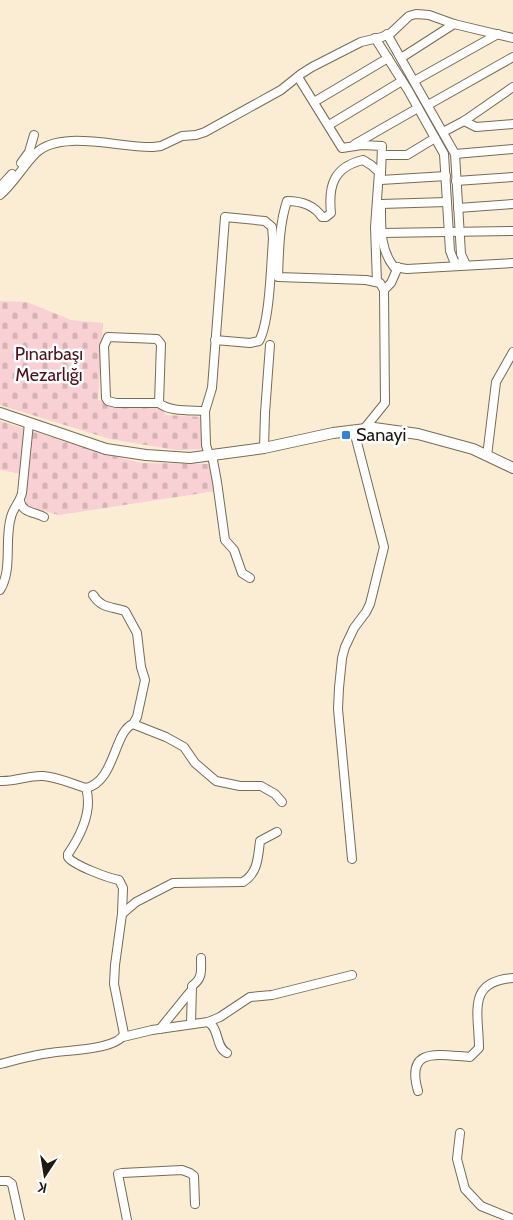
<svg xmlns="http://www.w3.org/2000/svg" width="513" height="1220" font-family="Cabin,sans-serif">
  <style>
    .cemetery { fill: url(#cemetery-stones) }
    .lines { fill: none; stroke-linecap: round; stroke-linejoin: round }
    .minor-casing { stroke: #786b56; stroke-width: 10 }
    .major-casing { stroke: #786b56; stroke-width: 12 }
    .minor { stroke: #fff; stroke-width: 8 }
    .major { stroke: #fff; stroke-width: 10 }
    .poi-dot { fill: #3382d2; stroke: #fff; stroke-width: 2 }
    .labels { text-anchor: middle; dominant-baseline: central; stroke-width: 5; stroke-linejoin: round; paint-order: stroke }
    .park-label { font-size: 18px; fill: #520f1e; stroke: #fff }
    .poi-label { font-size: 18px; fill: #1d1810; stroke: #fff; text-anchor: start }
  </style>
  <defs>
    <pattern id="cemetery-stones" width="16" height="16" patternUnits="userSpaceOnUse" patternTransform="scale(1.25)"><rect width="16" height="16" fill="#f9d0d3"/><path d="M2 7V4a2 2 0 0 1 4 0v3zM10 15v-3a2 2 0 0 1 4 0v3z" fill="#d5b2b4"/></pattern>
  </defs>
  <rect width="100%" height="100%" fill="#fbedd4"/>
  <g class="cemetery">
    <polygon points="0,301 27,302 71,320 103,323 98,400 163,409 166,415 203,417 204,449 176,450 110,439 0,405"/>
    <polygon points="0,421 101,453 142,463 213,464 216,491 59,515 25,506 28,475 0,470"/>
  </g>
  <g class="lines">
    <defs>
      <g id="minor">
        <polyline points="387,34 455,154 461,254 466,265"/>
        <polyline points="375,38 408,90 444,154 450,251 454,261 460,265"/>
        <polyline points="401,58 454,24"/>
        <polyline points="298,77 342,148 362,145 382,146 381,174"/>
        <polyline points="414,81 498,34"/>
        <polyline points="314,102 388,58"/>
        <polyline points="428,105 513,57"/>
        <polyline points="464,121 476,127 513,124"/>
        <polyline points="329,125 402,81"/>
        <polyline points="443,132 464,121 513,87"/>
        <polyline points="355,144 418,108"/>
        <polyline points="455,154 513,149"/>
        <polyline points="382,155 407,155 435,138"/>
        <polyline points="21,163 29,152 34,135"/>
        <polyline points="381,180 446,176"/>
        <polyline points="456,181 513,177"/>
        <polyline points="0,187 12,174"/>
        <path d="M0,195c14,-12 23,-29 36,-42 25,-24 83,-5 117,-6l8,-1 21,-10 14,-1 9,-3 76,-42 20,-16 11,-7 49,-25 21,-5 9,-4 18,-17 7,-2 13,1 25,9 59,14"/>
        <polyline points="381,204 447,202"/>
        <path d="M381,206c0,21 -1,44 13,61l13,2 106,-6"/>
        <polyline points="458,208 513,204"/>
        <polyline points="381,233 513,231"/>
        <polyline points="384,290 391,283 398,267"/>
        <path d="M159,403l2,-59 -4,-5 -49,-2 -4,9 2,52 2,3 8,2h43c10,9 33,7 46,8"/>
        <path d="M364,429l21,-26 -1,-113 -4,-7 -14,-3 -88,-3c1,-25 1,-52 9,-76 14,0 27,4 35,16h4l5,-4c-3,-28 3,-46 32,-53l8,5 8,7 -4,55 2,55"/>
        <polyline points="264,448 265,413 270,345"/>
        <path d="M209,455l-3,-10 -1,-34 7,-23 13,-171 40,4 7,6 1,12c-2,24 -3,83 -14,102l-9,2 -35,-3"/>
        <polyline points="212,455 217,482 225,540 234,550 242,573 250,578"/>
        <polyline points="487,456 496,382 513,352"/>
        <path d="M20,501c2,12 15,11 24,16"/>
        <path d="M0,590c13,-21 4,-50 11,-73 2,-9 9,-15 11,-24l7,-70"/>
        <path d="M93,595c9,14 18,11 32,16l12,22 4,34 4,13 -8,37 -4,7"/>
        <path d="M0,781c15,1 29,-6 43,-5 15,1 29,8 43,12 7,23 -5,47 -18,66v3c5,8 40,21 51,23l4,8 -1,26 -7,51 -1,19 10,50c-7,16 -58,16 -74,19 -17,2 -34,7 -50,11"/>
        <path d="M86,788c29,-6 28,-57 47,-64l33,13 18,10 11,16 21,18 24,5h21l14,8 7,8"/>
        <polyline points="352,859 338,709 339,688 342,658 345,647 354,628 366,612 370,604 384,547 354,431"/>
        <path d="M122,914l14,-12 37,-19 70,-1c15,-9 15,-25 17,-41l17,-9"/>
        <path d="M208,1022c12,7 7,25 19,31"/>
        <path d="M191,1024l1,-38c11,-8 9,-15 9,-28"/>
        <polyline points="160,1029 190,992"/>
        <polyline points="123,1037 152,1030 208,1022 220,1017 250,997 272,995 352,975"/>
        <path d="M418,1091c-13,-45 21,-36 52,-34l9,-9c0,-34 -13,-67 34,-70"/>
        <polyline points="460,1133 457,1159 465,1189 481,1206 513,1219"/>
        <polyline points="0,1181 8,1181 12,1184 20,1220"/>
        <polyline points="127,1220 118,1174 122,1173 182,1170 190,1173 194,1176 195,1204"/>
      </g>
      <polyline id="major" points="0,413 106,449 146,455 190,458 264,448 333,433 374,428 418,434 473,449 513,468"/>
    </defs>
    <use href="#minor" class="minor-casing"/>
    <use href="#major" class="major-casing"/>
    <use href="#minor" class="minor"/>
    <use href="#major" class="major"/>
  </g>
  <rect class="poi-dot" x="341" y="430" width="10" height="10" rx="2.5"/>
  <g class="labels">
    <g class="park-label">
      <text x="49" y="354">Pınarbaşı<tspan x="49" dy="21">Mezarlığı</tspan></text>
    </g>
    <g class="poi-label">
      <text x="356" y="435">Sanayi</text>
    </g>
  </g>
  <g transform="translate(45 1175) rotate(192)" stroke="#ffffff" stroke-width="4" paint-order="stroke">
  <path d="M0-4L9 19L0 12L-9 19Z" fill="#1d1810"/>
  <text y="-8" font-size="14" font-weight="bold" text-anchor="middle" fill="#1d1810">K</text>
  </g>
</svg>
